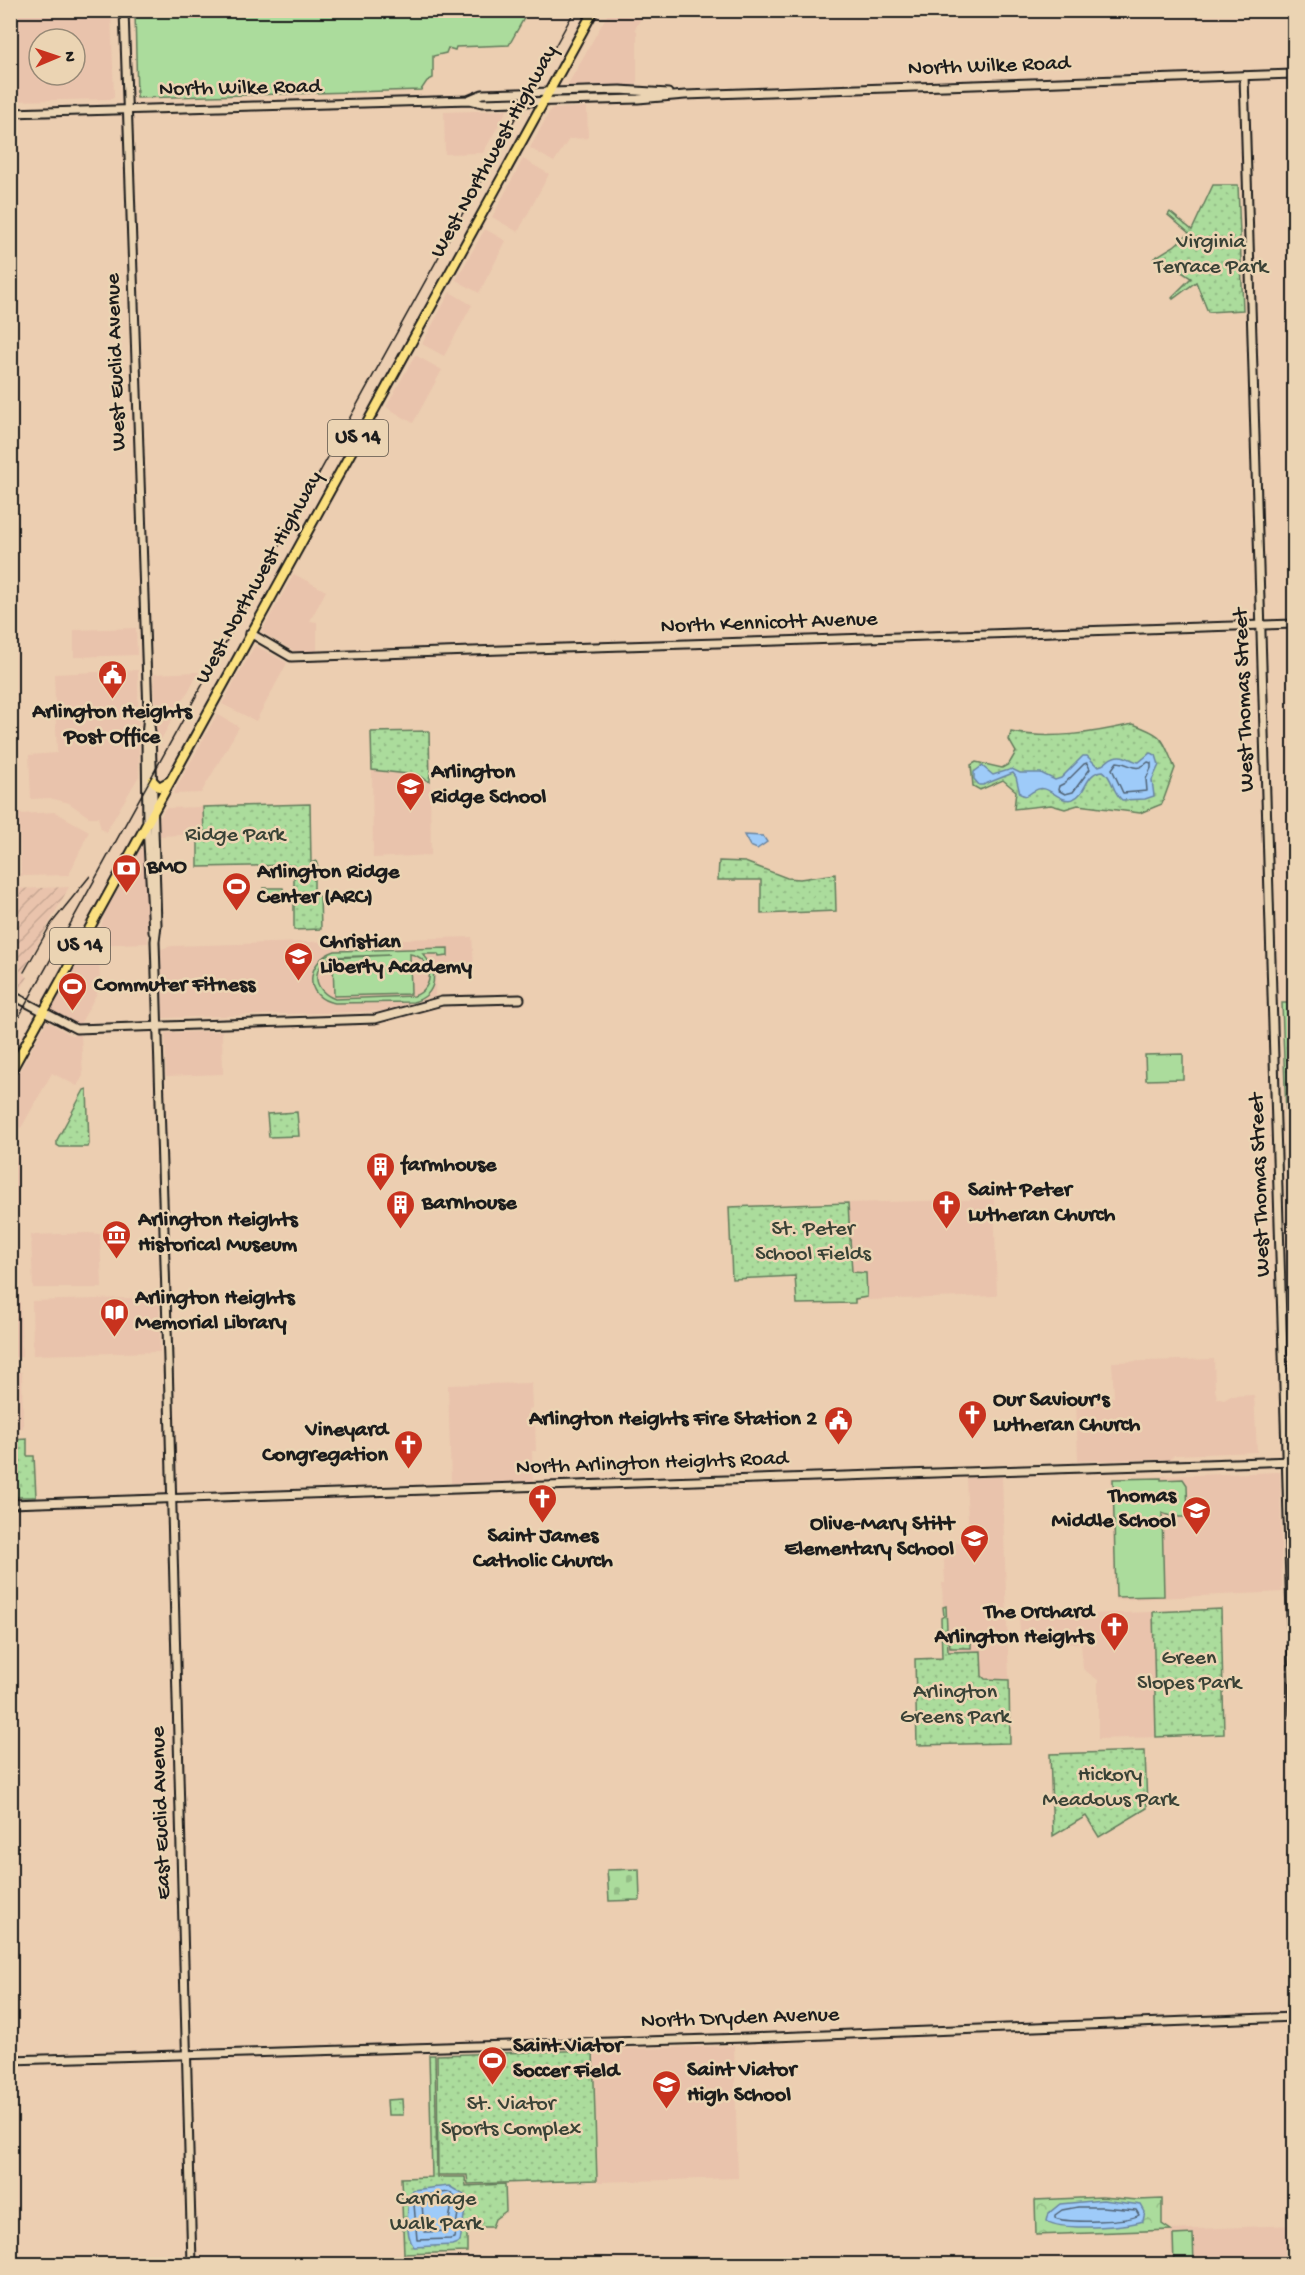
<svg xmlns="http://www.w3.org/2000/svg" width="1305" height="2275" font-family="'Gochi Hand',sans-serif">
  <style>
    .built { fill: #e9c3ac; fill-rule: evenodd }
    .industrial { fill: url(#industrial-furrows) }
    .grass { fill: #abdc9c; stroke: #647c5c; stroke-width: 1.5; fill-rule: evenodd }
    .forest { fill: url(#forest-crowns); stroke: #647c5c; stroke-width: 1.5 }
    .cemetery { fill: url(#cemetery-stones); stroke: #647c5c; stroke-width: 1.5 }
    .park { fill: url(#park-dots); stroke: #647c5c; stroke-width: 1.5 }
    .water { fill: #9ecbf9; stroke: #6a85a1; stroke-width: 1.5 }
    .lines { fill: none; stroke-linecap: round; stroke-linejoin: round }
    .shore { stroke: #506274; stroke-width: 1.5 }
    .secondary-casing { stroke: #1c1c1c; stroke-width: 11 }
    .primary-casing { stroke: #1c1c1c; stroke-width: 12 }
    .secondary { stroke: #ebd4b3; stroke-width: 7 }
    .primary { stroke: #fbe080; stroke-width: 8 }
    .rail { stroke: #1c1c1c; stroke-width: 1.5 }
    .labels { text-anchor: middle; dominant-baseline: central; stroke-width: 5; stroke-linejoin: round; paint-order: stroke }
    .shield { fill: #ebd4b3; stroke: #5a5349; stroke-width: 1.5 }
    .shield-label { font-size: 21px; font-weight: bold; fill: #1c1c1c }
    .street-label { font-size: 22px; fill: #1c1c1c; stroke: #ebd4b3 }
    .park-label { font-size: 22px; fill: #394236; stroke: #ebd4b3 }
    .poi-label { font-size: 22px; font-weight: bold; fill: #1c1c1c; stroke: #ebd4b3; text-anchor: start }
  </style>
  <defs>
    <pattern id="industrial-furrows" width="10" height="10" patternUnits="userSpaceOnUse" patternTransform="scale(1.5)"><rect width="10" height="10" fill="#e9c3ac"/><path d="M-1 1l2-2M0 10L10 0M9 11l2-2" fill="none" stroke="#c7a793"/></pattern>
    <pattern id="forest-crowns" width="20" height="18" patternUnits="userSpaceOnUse" patternTransform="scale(1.5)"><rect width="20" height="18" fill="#abdc9c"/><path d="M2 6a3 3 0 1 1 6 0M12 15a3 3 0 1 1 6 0" fill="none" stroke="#93bc86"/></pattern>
    <pattern id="cemetery-stones" width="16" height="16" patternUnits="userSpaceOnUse" patternTransform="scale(1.5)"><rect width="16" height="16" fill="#abdc9c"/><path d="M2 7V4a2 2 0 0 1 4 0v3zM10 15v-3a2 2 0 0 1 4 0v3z" fill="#93bc86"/></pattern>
    <pattern id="park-dots" width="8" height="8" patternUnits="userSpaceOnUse" patternTransform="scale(1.5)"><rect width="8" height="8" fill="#abdc9c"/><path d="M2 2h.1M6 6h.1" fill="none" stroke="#93bc86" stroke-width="1.8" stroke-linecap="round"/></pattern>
  </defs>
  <rect width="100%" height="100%" fill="#ecceb1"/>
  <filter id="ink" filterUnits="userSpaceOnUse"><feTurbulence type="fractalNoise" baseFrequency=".0167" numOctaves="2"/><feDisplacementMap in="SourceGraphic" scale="12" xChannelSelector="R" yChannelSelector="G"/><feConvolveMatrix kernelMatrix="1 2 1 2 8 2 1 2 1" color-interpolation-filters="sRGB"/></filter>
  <g filter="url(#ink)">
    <g class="built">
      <polygon points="610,10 645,11 635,29 637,31 637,85 569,87 567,86"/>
      <path d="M10,11h101l3,86 -2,2 -101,2zM39,39h36v36h-36z"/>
      <polygon points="587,107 588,138 569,139 554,162 530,148 551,109"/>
      <polygon points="507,110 483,153 445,154 444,112"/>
      <polygon points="523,159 549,174 518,232 492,217"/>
      <polygon points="485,229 506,241 479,293 456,280"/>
      <polygon points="450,292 472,305 444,356 422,344"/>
      <polygon points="415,355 442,370 413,423 386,407"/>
      <polygon points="294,574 326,591 310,621 317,622 317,651 294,651 261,632"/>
      <polygon points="136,628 137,655 74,657 74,630"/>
      <polygon points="255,645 287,663 256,721 222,704"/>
      <polygon points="138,670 139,776 106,832 101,829 98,817 89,817 69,803 50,798 31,799 29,755 57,753 54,674"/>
      <polygon points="199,672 155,750 154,674"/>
      <polygon points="217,714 239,727 201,793 173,794"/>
      <polygon points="372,770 417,775 430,782 431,855 373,858"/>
      <polygon points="203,807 204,834 159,836 160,818 165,808"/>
      <polygon points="55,812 89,831 69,875 21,876 19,814"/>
      <polygon points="142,847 145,848 148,943 90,945 101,926 105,913"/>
      <polygon points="472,937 474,967 436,967 435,996 383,1011 163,1018 161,949 171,946"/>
      <polygon points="99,953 100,988 79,1026 50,1010 77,958 83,954"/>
      <polygon points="47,1021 71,1035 81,1035 83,1076 77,1086 52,1073 21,1128 16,1125 11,1134 11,1087"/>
      <polygon points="222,1031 223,1074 166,1076 165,1033"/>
      <polygon points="17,1156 18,1215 11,1216 11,1157"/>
      <polygon points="994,1199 997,1296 867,1300 866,1274 852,1272 848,1203"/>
      <polygon points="18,1224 19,1288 11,1288 11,1225"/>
      <polygon points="88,1233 100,1234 102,1288 33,1288 31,1235"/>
      <polygon points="159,1297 160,1352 33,1355 32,1301"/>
      <polygon points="10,1302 20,1302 22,1357 11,1357"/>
      <polygon points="1214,1359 1215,1389 1217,1398 1224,1400 1231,1396 1254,1395 1257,1452 1174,1455 1170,1459 1078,1461 1076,1398 1114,1397 1112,1362"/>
      <polygon points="22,1372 23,1428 11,1428 11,1373"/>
      <polygon points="531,1383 532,1408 529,1409 529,1423 535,1423 536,1451 532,1451 533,1481 451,1483 448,1385"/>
      <polygon points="1280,1472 1282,1592 1115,1600 1111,1478"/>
      <polygon points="1002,1477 1009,1680 990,1681 948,1652 947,1607 943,1607 942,1583 945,1583 943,1544 969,1541 966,1478"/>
      <polygon points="1153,1612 1156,1737 1098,1739 1098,1680 1083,1669 1081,1643 1052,1644 1051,1631 1020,1631 1019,1616"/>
      <polygon points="734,2046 738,2178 598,2182 594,2050"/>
      <polygon points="1294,2225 1294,2264 1172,2264 1171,2230"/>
    </g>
    <polygon class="industrial" points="69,887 22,973 28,977 21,989 11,983 11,889"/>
    <g class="grass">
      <polygon points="135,11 135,10 528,11 509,45 456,47 455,50 448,48 446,53 433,56 433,78 427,81 421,90 137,98"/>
      <path d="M448,948v8l-9,1 -1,-3h-15c16,17 15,41 -10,48l-78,1c-33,-5 -29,-43 0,-52zM410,954c24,4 26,34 4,42l-79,3c-22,-8 -25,-31 -4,-42l59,-2 -57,3 1,38 77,-2z"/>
      <polygon points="1183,1054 1183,1079 1146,1080 1145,1055"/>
      <polygon points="1161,1478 1161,1480 1183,1479 1187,1485 1188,1517 1173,1517 1162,1513 1164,1596 1116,1597 1113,1479"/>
      <polygon points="1193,2234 1194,2264 1174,2264 1173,2235"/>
    </g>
    <polygon class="forest" points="1102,2197 1138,2200 1162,2199 1162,2224 1171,2230 1036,2235 1035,2200"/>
    <polygon class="cemetery" points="639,1869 640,1900 609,1901 607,1870"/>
    <g class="park">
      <polygon points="1213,185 1238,185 1243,310 1208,312 1196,282 1173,299 1172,297 1191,278 1171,265 1154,258 1174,246 1189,233 1168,215 1170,212 1192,230"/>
      <path d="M1133,724c32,12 28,13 42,44l-13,36 -22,9 -62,-8 -13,4 -14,-4 -37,4 2,-18 -13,-11 -23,10 -7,-4 -2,-21 5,-3 26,6 7,-4 7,-12 -7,-12 2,-8c41,8 82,1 122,-8z"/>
      <polygon points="429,731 430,782 417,775 372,770 371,732"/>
      <polygon points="310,804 311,863 316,861 320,874 314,878 314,895 320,895 321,929 294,930 294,865 198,867 198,835 204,833 203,807"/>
      <polygon points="719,861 745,862 787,878 800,879 835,874 836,911 761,914 761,880 718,880"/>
      <polygon points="263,888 283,888 285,900 264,901"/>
      <polygon points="1282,1003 1294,1003 1294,1114 1286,1114"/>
      <polygon points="87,1089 89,1144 88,1147 60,1147 57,1145 57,1140 84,1090"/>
      <polygon points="297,1112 299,1136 269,1137 267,1114"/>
      <polygon points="848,1203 852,1272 866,1273 867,1297 855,1299 855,1303 797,1304 795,1276 732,1279 729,1207"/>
      <polygon points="27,1439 27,1456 34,1456 36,1497 11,1497 11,1440"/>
      <polygon points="946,1606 948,1652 981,1651 982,1676 985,1679 1009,1680 1010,1743 917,1745 915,1659 942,1658 941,1618 944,1616 943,1607"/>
      <polygon points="1221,1609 1224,1734 1156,1737 1153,1612"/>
      <polygon points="971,1633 971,1648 950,1648 949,1634"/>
      <polygon points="1145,1751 1147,1808 1099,1837 1086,1816 1053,1836 1050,1754"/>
      <polygon points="593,2050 597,2180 468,2184 467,2175 438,2175 437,2055"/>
      <polygon points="429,2055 435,2055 437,2177 465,2177 466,2186 505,2184 506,2211 495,2219 492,2227 467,2227 467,2252 404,2254 401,2178 432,2177"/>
      <polygon points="402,2099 403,2115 388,2115 387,2100"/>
    </g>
    <g class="water">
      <path d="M1150,753l6,2 3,10 -7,15 2,16 -9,3 -23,1c-10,-8 -9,-23 -19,-29 -18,1 -16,23 -30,28 -15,5 -25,-18 -39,-8 -3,1 -5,4 -8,5l-6,-2 -4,-17 -3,-4 -30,12h-4l-5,-6v-7l8,-6 11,9 19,-6 8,4h21l14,7 6,-2 22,-22h4l10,10c10,0 9,-7 17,-9 9,-4 17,4 25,5z"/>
      <polygon points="744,835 763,836 767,842 757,849 750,846"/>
      <path d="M449,2186l18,11 -7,45 -8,3 -38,2c-10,-13 -7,-42 -2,-57z"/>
      <path d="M1103,2200l38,5 4,7 -2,9c-18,6 -82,10 -96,0l2,-8 11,-9z"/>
    </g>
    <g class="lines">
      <g class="shore">
        <path d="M1117,762c15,1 17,12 31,0l3,1v5l-5,11 1,12 -24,2 -11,-24z"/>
        <polygon points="1087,763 1090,769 1073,792 1065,794 1058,790 1059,786 1065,783 1084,764"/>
        <polygon points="449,2192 460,2201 454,2238 450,2239 417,2240 414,2204 417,2196"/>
        <polygon points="447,2199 452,2204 447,2231 424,2232 422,2203"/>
        <path d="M1078,2207h25l33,3 3,5c-10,7 -73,8 -84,3v-3l7,-5z"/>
      </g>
      <defs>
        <g id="secondary">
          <polyline points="124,10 148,713 146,737 147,825 153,932"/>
          <polyline points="1244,76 1294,1714"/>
          <polyline points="470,99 482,94 620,90 668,93"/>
          <polyline points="10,113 470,100 482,103 638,99 685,95 1294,74"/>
          <polyline points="250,633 291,657 1294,624"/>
          <polyline points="148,713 151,732 157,925 155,941 168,1360 192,2264"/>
          <polyline points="10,994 76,1029 375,1019 442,1001 520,999"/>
          <polyline points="10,1504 1294,1461"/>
          <polyline points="10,2060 746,2038 1294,2017"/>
        </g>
        <g id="primary">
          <polyline points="152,780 159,787 170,781"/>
          <polyline points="10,1073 594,10"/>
        </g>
      </defs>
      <use href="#secondary" class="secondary-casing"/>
      <use href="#primary" class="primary-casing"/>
      <use href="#secondary" class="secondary"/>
      <use href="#primary" class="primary"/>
      <g class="rail">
        <polyline points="24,972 51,924 90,876"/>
        <polyline points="10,1033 575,10"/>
      </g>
    </g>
  </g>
  <defs>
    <symbol id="civic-pin" viewBox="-11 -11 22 30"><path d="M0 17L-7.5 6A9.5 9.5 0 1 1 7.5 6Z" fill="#c8321e" stroke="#ebd4b3"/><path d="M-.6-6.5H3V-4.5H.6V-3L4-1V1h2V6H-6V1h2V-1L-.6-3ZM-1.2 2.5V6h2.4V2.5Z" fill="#fff"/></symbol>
    <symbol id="school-pin" viewBox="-11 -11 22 30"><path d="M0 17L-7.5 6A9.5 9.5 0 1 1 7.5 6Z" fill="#c8321e" stroke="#ebd4b3"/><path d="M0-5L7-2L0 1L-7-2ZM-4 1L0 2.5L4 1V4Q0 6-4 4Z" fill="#fff"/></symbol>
    <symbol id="bank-pin" viewBox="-11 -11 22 30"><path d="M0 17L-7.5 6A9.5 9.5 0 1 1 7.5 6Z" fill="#c8321e" stroke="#ebd4b3"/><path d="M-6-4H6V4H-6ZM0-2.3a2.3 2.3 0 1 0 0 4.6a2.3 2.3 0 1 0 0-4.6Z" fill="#fff"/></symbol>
    <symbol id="stadium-pin" viewBox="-11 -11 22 30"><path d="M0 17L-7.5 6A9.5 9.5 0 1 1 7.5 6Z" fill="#c8321e" stroke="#ebd4b3"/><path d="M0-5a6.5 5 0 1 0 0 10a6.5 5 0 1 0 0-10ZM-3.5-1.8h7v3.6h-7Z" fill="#fff"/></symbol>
    <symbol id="building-pin" viewBox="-11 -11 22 30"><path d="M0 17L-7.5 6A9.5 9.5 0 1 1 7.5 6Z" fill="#c8321e" stroke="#ebd4b3"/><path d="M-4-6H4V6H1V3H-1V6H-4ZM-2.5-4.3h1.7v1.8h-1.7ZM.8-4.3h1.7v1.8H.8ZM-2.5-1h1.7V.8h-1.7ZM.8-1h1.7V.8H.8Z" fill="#fff"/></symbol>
    <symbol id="church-pin" viewBox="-11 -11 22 30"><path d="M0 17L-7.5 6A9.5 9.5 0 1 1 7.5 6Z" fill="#c8321e" stroke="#ebd4b3"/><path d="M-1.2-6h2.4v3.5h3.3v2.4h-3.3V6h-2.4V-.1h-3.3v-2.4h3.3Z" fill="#fff"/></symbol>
    <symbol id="museum-pin" viewBox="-11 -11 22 30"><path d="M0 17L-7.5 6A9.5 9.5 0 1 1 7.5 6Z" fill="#c8321e" stroke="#ebd4b3"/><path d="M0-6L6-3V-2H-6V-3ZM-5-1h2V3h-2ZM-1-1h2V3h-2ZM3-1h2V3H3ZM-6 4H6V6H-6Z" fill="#fff"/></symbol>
    <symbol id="library-pin" viewBox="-11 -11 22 30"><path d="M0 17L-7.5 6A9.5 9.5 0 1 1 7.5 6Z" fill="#c8321e" stroke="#ebd4b3"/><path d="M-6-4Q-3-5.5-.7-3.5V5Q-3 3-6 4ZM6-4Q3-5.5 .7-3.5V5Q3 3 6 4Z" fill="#fff"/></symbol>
  </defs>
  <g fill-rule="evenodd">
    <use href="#civic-pin" x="96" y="658" width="33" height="45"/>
    <use href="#school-pin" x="394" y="770" width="33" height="45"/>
    <use href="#bank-pin" x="110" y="852" width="33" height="45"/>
    <use href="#stadium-pin" x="220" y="870" width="33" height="45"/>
    <use href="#school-pin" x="282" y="940" width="33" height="45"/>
    <use href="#stadium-pin" x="56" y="970" width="33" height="45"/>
    <use href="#building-pin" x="364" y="1150" width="33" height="45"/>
    <use href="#building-pin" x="384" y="1188" width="33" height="45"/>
    <use href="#church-pin" x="930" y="1188" width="33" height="45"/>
    <use href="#museum-pin" x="100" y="1218" width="33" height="45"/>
    <use href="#library-pin" x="98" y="1296" width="33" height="45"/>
    <use href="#church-pin" x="956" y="1398" width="33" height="45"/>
    <use href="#civic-pin" x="822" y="1404" width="33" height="45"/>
    <use href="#church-pin" x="392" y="1428" width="33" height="45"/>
    <use href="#church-pin" x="526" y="1482" width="33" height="45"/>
    <use href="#school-pin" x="1180" y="1494" width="33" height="45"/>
    <use href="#school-pin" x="958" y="1522" width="33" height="45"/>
    <use href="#church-pin" x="1098" y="1610" width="33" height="45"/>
    <use href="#stadium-pin" x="476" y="2044" width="33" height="45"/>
    <use href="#school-pin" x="650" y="2068" width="33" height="45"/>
  </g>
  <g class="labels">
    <g class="shield">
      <rect x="328" y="420" width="60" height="36" rx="4.5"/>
      <rect x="50" y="928" width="60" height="36" rx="4.5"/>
    </g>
    <g class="shield-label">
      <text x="358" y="438">US 14</text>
      <text x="80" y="946">US 14</text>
    </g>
    <g class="street-label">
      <text transform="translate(989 67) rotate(-2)">North Wilke Road</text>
      <text transform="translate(240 89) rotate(-1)">North Wilke Road</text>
      <text transform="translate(495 152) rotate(-61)">West Northwest Highway</text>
      <text transform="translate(117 362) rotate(-92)">West Euclid Avenue</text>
      <text transform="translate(260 578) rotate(-61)">West Northwest Highway</text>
      <text transform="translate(769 624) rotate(-2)">North Kennicott Avenue</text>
      <text transform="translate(1245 700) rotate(-92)">West Thomas Street</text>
      <text transform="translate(1261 1185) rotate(-92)">West Thomas Street</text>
      <text transform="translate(652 1464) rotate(-2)">North Arlington Heights Road</text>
      <text transform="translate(162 1813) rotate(-92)">East Euclid Avenue</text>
      <text transform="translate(740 2019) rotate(-2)">North Dryden Avenue</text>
    </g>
    <g class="park-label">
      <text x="1211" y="243">Virginia<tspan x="1211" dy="25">Terrace Park</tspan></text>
      <text x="235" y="836">Ridge Park</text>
      <text x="813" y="1230">St. Peter<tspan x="813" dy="25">School Fields</tspan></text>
      <text x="1189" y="1659">Green<tspan x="1189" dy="25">Slopes Park</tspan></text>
      <text x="955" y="1693">Arlington<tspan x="955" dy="25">Greens Park</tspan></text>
      <text x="1110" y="1776">Hickory<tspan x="1110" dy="25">Meadows Park</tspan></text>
      <text x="511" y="2105">St. Viator<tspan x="511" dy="25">Sports Complex</tspan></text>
      <text x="436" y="2200">Carriage<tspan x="436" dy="25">Walk Park</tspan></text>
    </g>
    <g class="poi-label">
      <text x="112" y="713" text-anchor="middle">Arlington Heights<tspan x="112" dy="25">Post Office</tspan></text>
      <text x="431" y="773">Arlington<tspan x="431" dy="25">Ridge School</tspan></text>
      <text x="147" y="868">BMO</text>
      <text x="257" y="873">Arlington Ridge<tspan x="257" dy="25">Center (ARC)</tspan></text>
      <text x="320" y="943">Christian<tspan x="320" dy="25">Liberty Academy</tspan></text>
      <text x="94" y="986">Commuter Fitness</text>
      <text x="401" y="1166">farmhouse</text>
      <text x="968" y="1191">Saint Peter<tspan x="968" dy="25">Lutheran Church</tspan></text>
      <text x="422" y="1204">Barnhouse</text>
      <text x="138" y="1221">Arlington Heights<tspan x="138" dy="25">Historical Museum</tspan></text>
      <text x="135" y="1299">Arlington Heights<tspan x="135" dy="25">Memorial Library</tspan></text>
      <text x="993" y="1401">Our Saviour's<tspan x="993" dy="25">Lutheran Church</tspan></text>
      <text x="817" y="1420" text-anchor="end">Arlington Heights Fire Station 2</text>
      <text x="388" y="1431" text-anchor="end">Vineyard<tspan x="388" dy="25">Congregation</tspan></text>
      <text x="1176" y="1497" text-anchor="end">Thomas<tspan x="1176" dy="25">Middle School</tspan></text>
      <text x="954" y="1525" text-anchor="end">Olive-Mary Stitt<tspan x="954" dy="25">Elementary School</tspan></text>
      <text x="543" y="1537" text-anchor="middle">Saint James<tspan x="543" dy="25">Catholic Church</tspan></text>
      <text x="1094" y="1613" text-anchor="end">The Orchard<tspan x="1094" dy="25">Arlington Heights</tspan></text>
      <text x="513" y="2047">Saint Viator<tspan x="513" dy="25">Soccer Field</tspan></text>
      <text x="687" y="2071">Saint Viator<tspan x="687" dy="25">High School</tspan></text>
    </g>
  </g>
  <rect width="1305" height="2275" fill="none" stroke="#ebd4b3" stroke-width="36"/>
  <rect x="18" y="18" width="1269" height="2239" fill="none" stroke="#1c1c1c" stroke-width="2" filter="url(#ink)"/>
  <g transform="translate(57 57) rotate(88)"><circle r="28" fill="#ebd4b3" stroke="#988a77" stroke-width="1.5"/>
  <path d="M0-4.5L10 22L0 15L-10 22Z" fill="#c8321e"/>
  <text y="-9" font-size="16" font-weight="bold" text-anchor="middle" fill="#1c1c1c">N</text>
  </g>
</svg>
